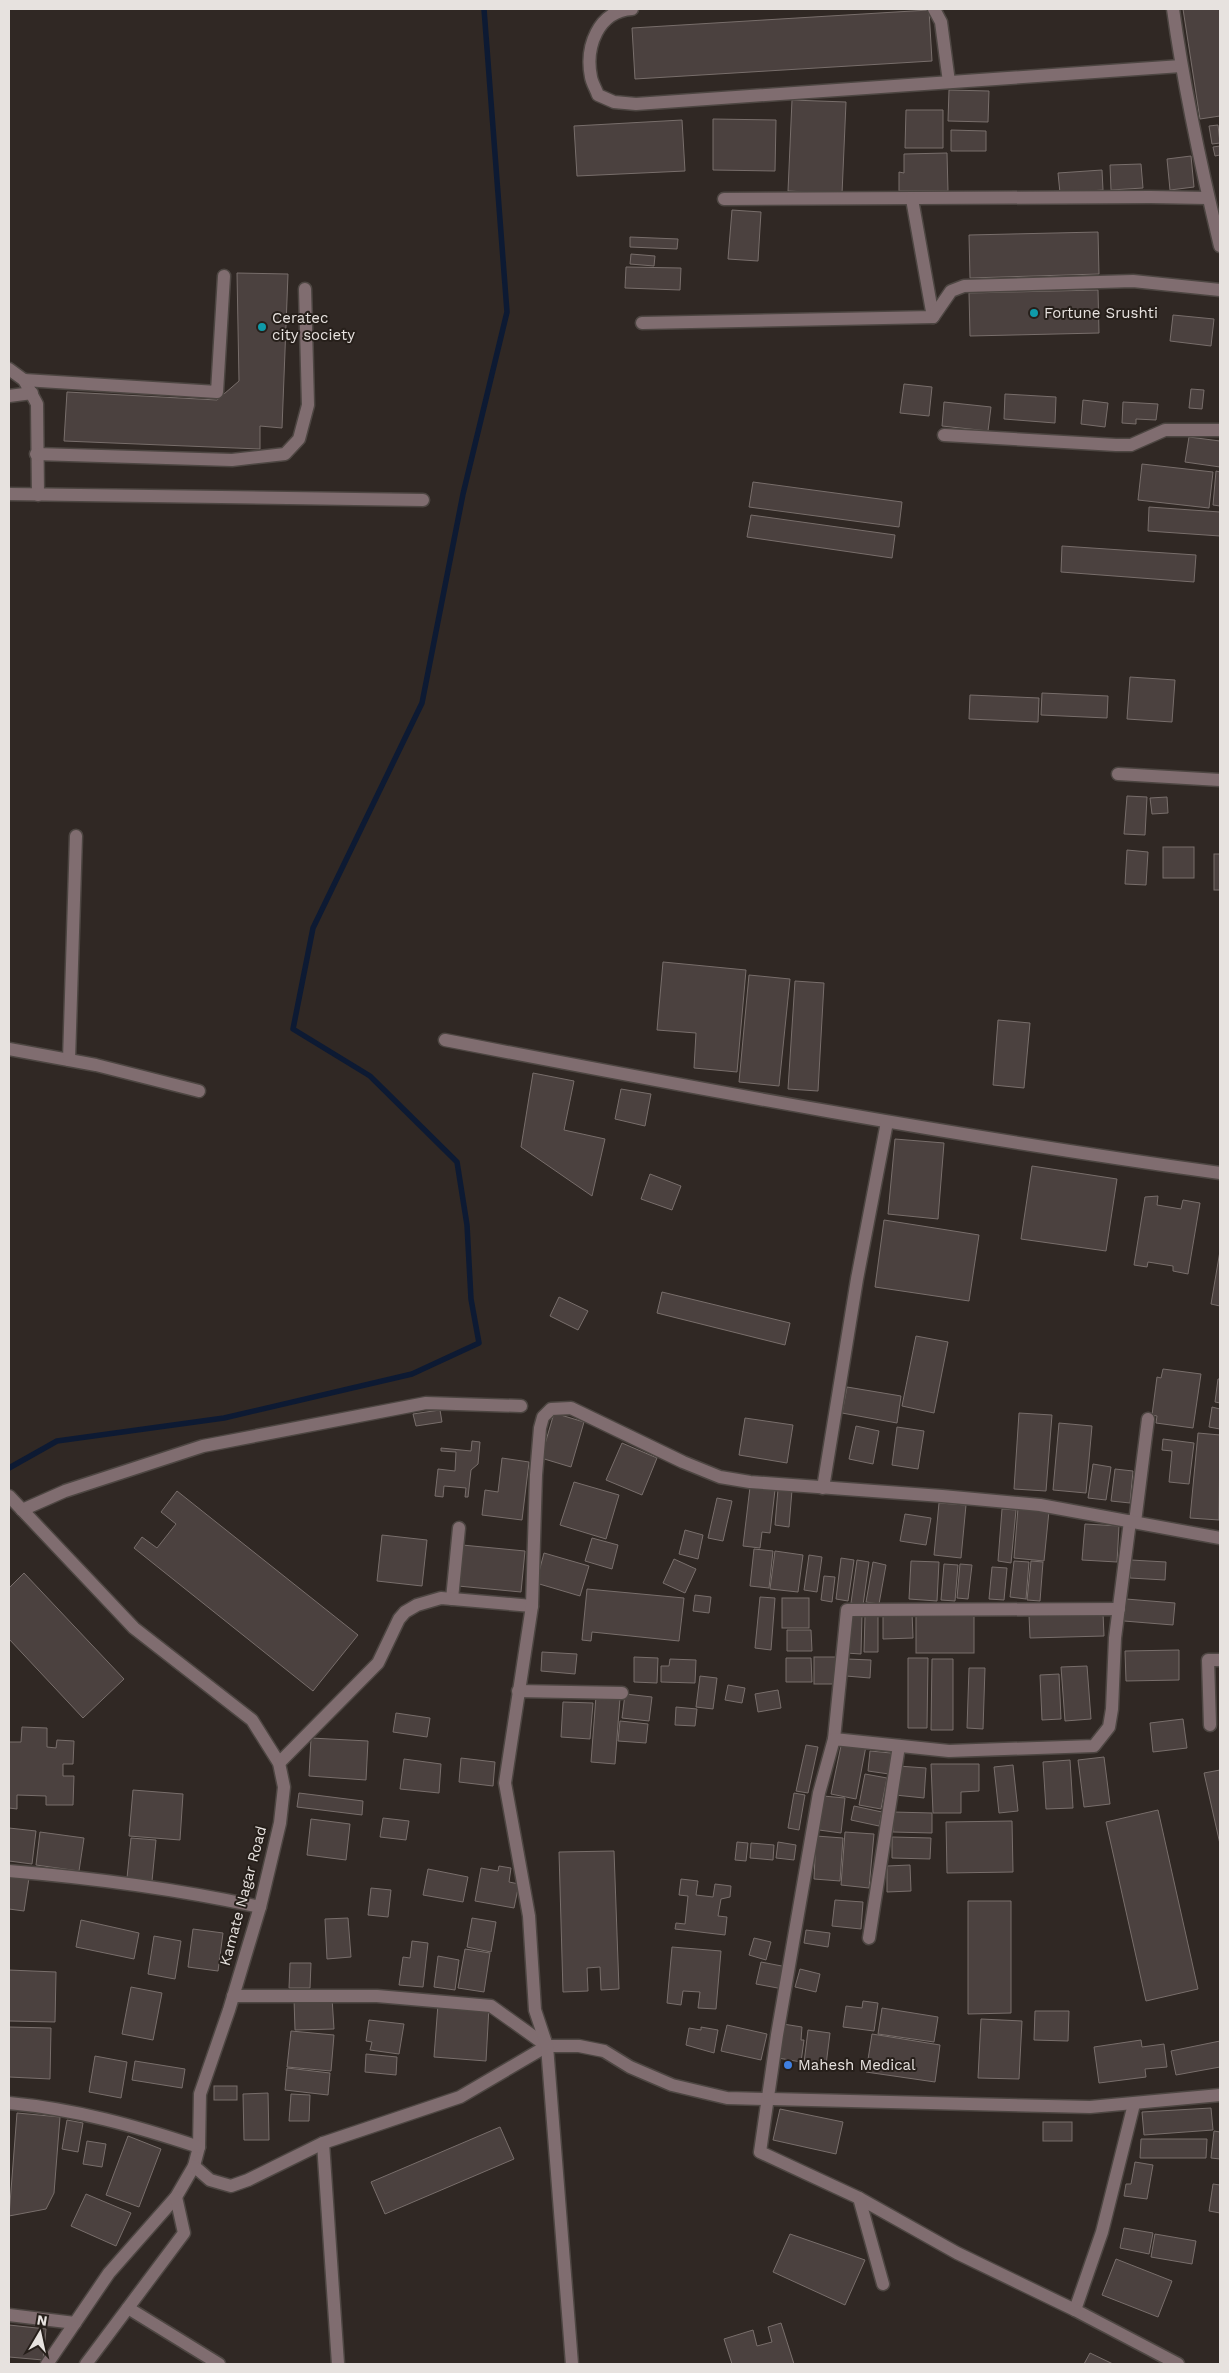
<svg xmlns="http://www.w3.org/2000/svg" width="1229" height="2373" font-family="'Work Sans',sans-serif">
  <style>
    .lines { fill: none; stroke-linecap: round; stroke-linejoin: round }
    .stream { stroke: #0d1a33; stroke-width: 5.5 }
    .building { fill: #4b413f; stroke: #786e6b }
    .minor-casing { stroke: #4d4642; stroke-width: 15 }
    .minor { stroke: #806d70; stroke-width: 12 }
    .culture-dot { fill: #0f9aa8; stroke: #261f1a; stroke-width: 2 }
    .shop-dot { fill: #3f7fe0; stroke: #261f1a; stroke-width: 2 }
    .labels { text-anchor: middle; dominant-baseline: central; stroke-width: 4; stroke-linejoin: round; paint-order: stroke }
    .poi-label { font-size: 15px; fill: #e7e2df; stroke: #261f1a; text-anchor: start }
    .street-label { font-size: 15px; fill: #e7e2df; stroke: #261f1a }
  </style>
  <rect width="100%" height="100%" fill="#302824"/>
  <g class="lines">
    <polyline class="stream" points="9,1468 57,1441 224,1418 412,1374 479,1343 471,1299 467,1225 457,1162 370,1076 293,1029 313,928 422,703 463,494 507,312 484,9"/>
  </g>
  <g class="building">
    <polygon points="1183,9 1220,9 1220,116 1200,119"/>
    <polygon points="929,10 932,61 635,79 632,28"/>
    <polygon points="949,90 989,91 988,122 948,121"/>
    <polygon points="792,100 846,102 842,194 788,191"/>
    <polygon points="906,110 943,110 943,148 905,148"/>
    <polygon points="713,119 776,120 775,171 713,170"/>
    <polygon points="682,120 685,171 577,176 574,126"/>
    <polygon points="1218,125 1220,143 1212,144 1209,126"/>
    <polygon points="951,130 986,131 986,151 951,151"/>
    <polygon points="1220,146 1220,155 1215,156 1213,147"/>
    <polygon points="947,153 948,191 899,191 899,172 904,173 904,154"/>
    <polygon points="1191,156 1194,187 1170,190 1167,159"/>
    <polygon points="1141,164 1143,188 1111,190 1110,165"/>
    <polygon points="1102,170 1103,190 1060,193 1058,173"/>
    <polygon points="732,210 761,212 758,261 728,259"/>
    <polygon points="1098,232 1099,274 970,278 969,235"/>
    <polygon points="630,237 678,239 677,249 630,247"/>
    <polygon points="631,254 655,256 654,266 630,264"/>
    <polygon points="626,267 681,268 680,290 625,288"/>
    <polygon points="237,273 288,274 282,428 260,426 260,449 64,441 67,392 217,400 239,381"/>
    <polygon points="1098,290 1099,333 970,336 969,293"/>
    <polygon points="1173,315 1214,319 1211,346 1170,341"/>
    <polygon points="904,384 932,387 929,416 900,413"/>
    <polygon points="1191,389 1204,390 1202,409 1189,408"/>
    <polygon points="1005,394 1056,397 1055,423 1004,419"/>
    <polygon points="1083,400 1108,403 1105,427 1081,424"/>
    <polygon points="944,402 991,407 988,431 942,426"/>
    <polygon points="1123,402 1158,404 1156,420 1136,419 1136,424 1122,423"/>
    <polygon points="1189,437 1220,441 1220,467 1185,462"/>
    <polygon points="1142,464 1213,472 1209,508 1138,500"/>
    <polygon points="1216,471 1220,472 1220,506 1213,505"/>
    <polygon points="753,482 902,502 899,527 749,507"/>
    <polygon points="1149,507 1220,512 1220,536 1148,531"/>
    <polygon points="751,515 895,535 892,558 747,537"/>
    <polygon points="1062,546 1196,555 1194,582 1061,572"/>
    <polygon points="1130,677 1175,680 1172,722 1127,719"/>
    <polygon points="1042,693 1108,696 1107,718 1041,715"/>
    <polygon points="970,695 1039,698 1038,722 969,719"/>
    <polygon points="1127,796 1147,797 1145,835 1124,834"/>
    <polygon points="1167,797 1168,813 1152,814 1150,798"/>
    <rect x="1163" y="847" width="31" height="31"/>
    <polygon points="1127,850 1148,852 1146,885 1125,884"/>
    <rect x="1214" y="854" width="6" height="36"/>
    <polygon points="663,962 746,970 737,1072 694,1068 696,1033 657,1030"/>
    <polygon points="749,975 790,979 779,1086 739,1082"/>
    <polygon points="795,981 824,983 818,1091 788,1089"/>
    <polygon points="998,1020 1030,1023 1024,1088 993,1085"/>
    <polygon points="533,1073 574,1081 564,1130 605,1139 592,1196 521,1147"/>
    <polygon points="621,1089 651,1094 645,1126 615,1119"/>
    <polygon points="895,1139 944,1143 938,1219 888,1214"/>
    <polygon points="1032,1166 1117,1179 1106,1251 1021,1239"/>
    <polygon points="650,1174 681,1186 672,1210 641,1199"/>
    <polygon points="1158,1196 1157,1205 1181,1209 1183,1200 1200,1203 1188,1274 1173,1271 1173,1266 1148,1262 1147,1267 1134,1265 1145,1197"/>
    <polygon points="884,1220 979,1235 969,1301 875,1287"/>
    <polygon points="1220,1251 1220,1306 1211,1304"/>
    <polygon points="662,1292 790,1323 785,1345 657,1313"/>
    <polygon points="559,1297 588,1311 578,1330 550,1316"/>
    <polygon points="916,1336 948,1342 934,1413 902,1406"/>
    <polygon points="1163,1369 1201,1374 1193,1428 1156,1423 1157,1416 1152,1415 1157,1377 1161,1378"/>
    <polygon points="1218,1379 1220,1379 1220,1403 1215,1402"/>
    <polygon points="847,1387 901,1396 897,1423 842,1413"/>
    <polygon points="1212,1407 1220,1409 1220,1429 1209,1427"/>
    <polygon points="440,1410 442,1422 416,1426 413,1414"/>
    <polygon points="554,1413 584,1422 571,1467 541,1458"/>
    <polygon points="1019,1413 1052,1415 1046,1491 1014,1489"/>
    <polygon points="745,1418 793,1425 787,1463 739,1455"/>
    <polygon points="1059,1423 1092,1426 1086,1493 1053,1490"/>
    <polygon points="856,1426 879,1431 873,1464 849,1459"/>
    <polygon points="897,1427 924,1431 918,1469 892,1465"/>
    <polygon points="1198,1433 1220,1435 1219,1520 1190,1518"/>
    <polygon points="1163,1439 1194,1443 1189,1484 1169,1482 1172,1451 1162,1450"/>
    <polygon points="472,1441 480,1442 478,1464 471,1470 468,1497 465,1497 466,1488 444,1486 443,1497 435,1496 438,1469 455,1471 456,1452 441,1451 441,1448 471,1451"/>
    <polygon points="622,1443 657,1458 642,1495 606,1480"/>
    <polygon points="502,1458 529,1462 522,1520 482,1515 485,1490 498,1492"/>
    <polygon points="1093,1464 1111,1467 1106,1500 1088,1498"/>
    <polygon points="1115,1469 1133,1471 1130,1503 1111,1501"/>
    <polygon points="574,1482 619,1495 606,1539 560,1525"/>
    <polygon points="750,1487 775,1490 770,1533 762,1532 760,1548 743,1546"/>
    <polygon points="778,1489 792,1490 789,1527 775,1525"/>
    <polygon points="177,1491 358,1635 313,1691 134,1548 142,1537 157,1548 176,1524 161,1512"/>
    <polygon points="717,1498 732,1501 723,1541 708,1538"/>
    <polygon points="939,1503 966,1505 961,1558 934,1555"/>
    <polygon points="1018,1508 1049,1511 1044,1561 1014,1558"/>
    <polygon points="1002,1509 1016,1510 1011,1563 998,1561"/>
    <polygon points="905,1514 931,1518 926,1545 900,1541"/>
    <polygon points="1085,1524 1119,1526 1117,1562 1082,1560"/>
    <polygon points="685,1530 703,1535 698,1559 679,1554"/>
    <polygon points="382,1535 427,1540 422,1586 377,1581"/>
    <polygon points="592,1538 618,1545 612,1569 585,1561"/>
    <polygon points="462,1545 525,1551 521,1592 458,1586"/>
    <polygon points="754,1549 773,1551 769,1588 750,1586"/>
    <polygon points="775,1551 803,1555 798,1592 770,1589"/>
    <polygon points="544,1553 589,1566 580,1596 536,1583"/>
    <polygon points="809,1555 822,1557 817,1592 804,1590"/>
    <polygon points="841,1558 854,1560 848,1601 836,1599"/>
    <polygon points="674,1559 696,1569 685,1593 663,1583"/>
    <polygon points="857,1560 869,1562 863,1605 851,1603"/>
    <polygon points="1131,1560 1166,1562 1165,1580 1130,1578"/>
    <polygon points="911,1561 939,1562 937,1601 909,1599"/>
    <polygon points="1014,1561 1029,1562 1026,1599 1010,1597"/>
    <polygon points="1031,1561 1043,1562 1040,1601 1027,1600"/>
    <polygon points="873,1562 886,1565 879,1604 866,1602"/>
    <polygon points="944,1564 958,1565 955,1601 941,1600"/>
    <polygon points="960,1564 972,1565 968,1599 957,1598"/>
    <polygon points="992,1567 1007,1568 1004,1600 989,1599"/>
    <polygon points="24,1573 124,1679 83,1718 9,1639 9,1588"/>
    <polygon points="824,1576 835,1577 832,1602 821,1600"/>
    <polygon points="587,1589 684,1598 679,1641 592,1632 591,1641 582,1640"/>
    <polygon points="695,1595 711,1597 709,1613 693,1611"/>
    <polygon points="760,1597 775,1598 771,1650 755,1648"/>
    <rect x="782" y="1598" width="27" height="30"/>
    <polygon points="1126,1599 1175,1603 1173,1625 1124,1621"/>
    <polygon points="912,1612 913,1638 883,1639 883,1613"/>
    <rect x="916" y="1612" width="58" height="41"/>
    <polygon points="847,1613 862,1614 861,1654 846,1653"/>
    <polygon points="1103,1613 1104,1636 1030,1638 1029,1615"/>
    <polygon points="865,1616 878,1616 878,1652 864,1652"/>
    <polygon points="787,1630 811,1630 812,1651 787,1651"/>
    <polygon points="1179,1650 1179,1680 1126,1681 1125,1651"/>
    <polygon points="542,1652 577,1654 575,1674 541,1671"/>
    <polygon points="634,1657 658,1658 657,1683 634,1682"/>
    <rect x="814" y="1657" width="24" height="27"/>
    <polygon points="786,1658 811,1658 812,1682 786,1682"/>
    <polygon points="908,1658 928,1658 927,1728 908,1728"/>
    <polygon points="670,1659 696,1660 695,1683 661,1682 661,1666 669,1666"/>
    <polygon points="847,1659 871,1660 870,1678 846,1676"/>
    <polygon points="932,1659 953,1659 953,1730 931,1730"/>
    <polygon points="1087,1666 1091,1719 1065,1721 1061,1667"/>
    <polygon points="969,1668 985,1668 983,1729 967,1728"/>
    <polygon points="1059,1674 1061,1719 1042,1720 1040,1675"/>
    <polygon points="700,1676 717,1678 713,1709 696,1707"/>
    <polygon points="728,1685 745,1688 742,1703 725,1700"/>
    <polygon points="778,1690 781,1708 758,1712 755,1694"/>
    <polygon points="625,1694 652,1697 649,1721 622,1718"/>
    <polygon points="596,1696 620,1698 615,1764 591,1762"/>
    <polygon points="563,1702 593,1703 590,1739 561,1737"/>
    <polygon points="676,1707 697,1709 695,1726 675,1725"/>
    <polygon points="396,1713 430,1718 427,1737 393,1732"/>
    <polygon points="1183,1719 1187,1748 1153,1752 1150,1723"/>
    <polygon points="620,1721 648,1724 646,1743 618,1741"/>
    <polygon points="22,1727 47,1728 47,1747 56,1748 57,1740 74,1741 73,1764 63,1764 63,1776 74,1776 73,1805 46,1805 46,1796 17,1795 17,1809 9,1808 9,1742 21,1742"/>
    <polygon points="311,1738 368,1741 366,1780 309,1776"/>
    <polygon points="842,1741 866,1746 856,1799 831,1794"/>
    <polygon points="806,1745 818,1747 808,1793 796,1791"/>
    <polygon points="870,1751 891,1753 889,1774 868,1771"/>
    <polygon points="1104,1757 1110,1804 1084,1807 1078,1760"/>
    <polygon points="461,1758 495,1762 493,1786 459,1782"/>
    <polygon points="404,1759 441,1764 439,1793 400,1789"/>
    <polygon points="1070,1760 1073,1808 1046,1809 1043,1762"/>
    <polygon points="931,1764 979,1764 979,1791 961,1792 961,1813 933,1813"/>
    <polygon points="1013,1765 1018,1811 999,1813 994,1767"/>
    <polygon points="898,1766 926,1768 924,1798 895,1795"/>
    <polygon points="1220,1770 1220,1844 1204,1773"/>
    <polygon points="865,1774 887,1778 881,1809 859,1805"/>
    <polygon points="133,1790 183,1794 180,1840 129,1836"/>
    <polygon points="299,1793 363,1801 362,1815 297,1807"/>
    <polygon points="794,1793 805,1795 799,1830 788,1828"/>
    <polygon points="823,1796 845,1798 841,1833 819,1830"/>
    <polygon points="854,1806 882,1812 879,1826 851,1820"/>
    <polygon points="1158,1810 1198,1989 1146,2001 1106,1822"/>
    <polygon points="893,1812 932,1813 932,1833 893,1832"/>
    <polygon points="383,1818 409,1821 406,1840 380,1837"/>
    <polygon points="311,1819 350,1824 346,1860 307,1855"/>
    <polygon points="1012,1821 1013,1872 947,1873 946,1822"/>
    <polygon points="9,1828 36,1831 32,1864 9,1861"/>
    <polygon points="40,1832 84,1838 79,1871 36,1865"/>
    <polygon points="845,1832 874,1834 869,1888 841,1885"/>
    <polygon points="816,1836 843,1838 840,1881 814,1879"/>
    <polygon points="892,1837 931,1838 930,1859 892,1858"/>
    <polygon points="131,1838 156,1840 152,1881 127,1878"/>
    <polygon points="737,1842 748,1843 746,1861 735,1860"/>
    <polygon points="778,1842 796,1845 794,1860 776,1858"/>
    <polygon points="751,1843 774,1845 773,1860 750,1858"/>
    <polygon points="614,1851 619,1989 601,1990 600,1967 587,1968 588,1991 563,1992 559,1852"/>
    <polygon points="910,1865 911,1891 887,1892 887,1866"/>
    <polygon points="499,1866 511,1868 509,1882 519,1884 514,1908 475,1901 481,1868 498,1871"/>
    <polygon points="428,1869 468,1877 463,1902 423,1895"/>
    <polygon points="9,1875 29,1878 24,1911 9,1909"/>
    <polygon points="681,1879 698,1881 696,1895 713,1897 715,1884 731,1886 730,1897 721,1899 718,1916 727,1917 725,1935 675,1929 676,1923 685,1924 688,1896 679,1895"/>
    <polygon points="371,1888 391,1890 388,1917 368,1915"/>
    <polygon points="835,1900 863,1902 861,1929 832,1926"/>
    <polygon points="968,1901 1011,1901 1011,2013 968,2014"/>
    <polygon points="348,1918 351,1957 327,1959 325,1919"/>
    <polygon points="472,1918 496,1922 491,1952 467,1947"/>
    <polygon points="81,1920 139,1933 134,1959 76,1947"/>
    <polygon points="193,1929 223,1933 218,1971 188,1967"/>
    <polygon points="806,1930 830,1933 828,1947 804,1943"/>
    <polygon points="154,1936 181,1941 175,1979 148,1974"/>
    <polygon points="754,1938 771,1942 766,1960 749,1955"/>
    <polygon points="412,1941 428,1943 423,1987 399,1985 403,1957 410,1958"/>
    <polygon points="672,1947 721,1951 716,2009 698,2008 700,1992 683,1991 681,2005 667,2003"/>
    <polygon points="465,1949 490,1953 484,1992 458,1988"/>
    <polygon points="438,1956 459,1960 455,1990 434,1987"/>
    <polygon points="761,1962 787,1967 783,1989 756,1984"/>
    <polygon points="290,1963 311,1963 310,1988 289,1988"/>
    <polygon points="800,1969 820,1974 816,1992 795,1987"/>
    <polygon points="9,1970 56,1972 55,2022 9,2021"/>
    <polygon points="131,1987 162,1993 153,2040 122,2034"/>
    <polygon points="332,1998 334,2029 295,2030 294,1999"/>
    <polygon points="863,2001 878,2003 874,2031 843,2027 846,2006 862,2008"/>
    <polygon points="438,2004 489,2007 486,2061 434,2057"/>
    <polygon points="882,2008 938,2017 934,2042 878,2034"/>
    <polygon points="1035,2011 1069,2011 1068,2041 1034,2040"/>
    <polygon points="981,2019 1022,2021 1019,2079 978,2078"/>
    <polygon points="369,2020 404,2024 399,2054 370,2050 372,2042 366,2041"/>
    <polygon points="783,2024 802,2027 801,2040 804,2040 801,2062 778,2058"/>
    <polygon points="727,2025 767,2034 761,2060 721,2051"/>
    <polygon points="9,2027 51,2028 50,2079 9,2077"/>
    <polygon points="701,2027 718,2030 714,2053 686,2045 689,2028 701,2030"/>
    <polygon points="808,2030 830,2033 826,2065 804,2063"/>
    <polygon points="291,2031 334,2035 331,2071 287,2067"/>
    <polygon points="872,2034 940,2045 935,2082 866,2072"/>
    <polygon points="1141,2040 1142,2047 1164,2044 1167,2067 1145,2069 1146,2077 1099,2083 1094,2047"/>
    <polygon points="1220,2041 1220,2067 1176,2075 1171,2051"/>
    <polygon points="366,2054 397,2057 396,2075 365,2072"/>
    <polygon points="95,2056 127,2062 121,2098 89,2092"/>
    <polygon points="135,2061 185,2069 182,2088 132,2080"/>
    <polygon points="287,2068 330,2073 328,2095 285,2090"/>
    <rect x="214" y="2086" width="23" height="14"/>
    <polygon points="268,2093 269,2140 244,2140 243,2094"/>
    <polygon points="291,2094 310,2095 309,2121 289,2121"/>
    <polygon points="1211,2108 1213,2130 1144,2135 1142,2112"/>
    <polygon points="780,2109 843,2122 836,2154 773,2140"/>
    <polygon points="17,2113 60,2117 54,2193 46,2209 9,2216"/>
    <polygon points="67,2120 83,2123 78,2152 62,2149"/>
    <rect x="1043" y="2122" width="29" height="19"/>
    <polygon points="500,2127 514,2159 385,2214 371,2182"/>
    <polygon points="1214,2131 1220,2132 1220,2159 1211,2158"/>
    <polygon points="128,2136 161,2149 139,2207 106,2195"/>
    <polygon points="1141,2139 1207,2139 1206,2158 1140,2158"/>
    <polygon points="87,2141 106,2144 102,2167 83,2164"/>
    <polygon points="1135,2162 1153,2165 1147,2199 1124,2196 1126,2184 1131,2184"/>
    <polygon points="1213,2184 1220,2185 1220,2213 1209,2211"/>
    <polygon points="86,2194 131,2213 116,2246 71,2226"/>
    <polygon points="1124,2228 1153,2233 1149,2254 1120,2248"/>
    <polygon points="790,2234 865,2260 845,2305 773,2272"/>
    <polygon points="1155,2234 1196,2241 1192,2264 1151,2257"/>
    <polygon points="1116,2259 1172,2281 1158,2317 1102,2295"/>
    <polygon points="781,2323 794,2364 732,2364 724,2339 753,2330 757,2346 772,2342 768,2327"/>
    <polygon points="9,2325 46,2329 43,2360 9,2357"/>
    <polygon points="1090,2353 1113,2364 1084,2364"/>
  </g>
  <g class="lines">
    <defs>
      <g id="minor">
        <path d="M632,9c-34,2 -47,38 -41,68 1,6 5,12 7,18l16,7 22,2 545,-38"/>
        <polyline points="934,9 941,22 949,82"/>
        <path d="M1173,9c11,80 28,158 47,237"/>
        <polyline points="724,199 1150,197 1208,198"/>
        <polyline points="912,199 933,317"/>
        <polyline points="642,323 933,317 951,291 964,286 1133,281 1220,290"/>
        <polyline points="9,369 24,380 37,404 38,495"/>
        <polyline points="24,380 217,392 224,276"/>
        <polyline points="9,396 32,393"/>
        <polyline points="944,435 1116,445 1131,445 1165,430 1220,430"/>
        <polyline points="36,454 232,460 285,454 299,439 308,405 305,289"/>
        <polyline points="9,494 423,500"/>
        <polyline points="1118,774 1220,780"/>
        <path d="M445,1040c257,50 515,97 775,133"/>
        <polyline points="9,1049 96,1065 199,1091"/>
        <polyline points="69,1060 76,836"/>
        <polyline points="823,1488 857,1279 887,1122"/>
        <polyline points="9,1496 134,1628 252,1720 279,1763 284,1787 280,1823 260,1907 229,2010 200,2094 199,2147 194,2166 176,2197 109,2273 47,2364"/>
        <polyline points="22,1510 65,1491 203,1446 426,1403 521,1406"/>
        <polyline points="1135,1522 1148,1419"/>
        <polyline points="452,1599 459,1528"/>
        <polyline points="518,1691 622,1693"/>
        <polyline points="1210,1725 1208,1660 1220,1660"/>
        <polyline points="834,1739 847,1610 1119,1609"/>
        <polyline points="279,1763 378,1663 399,1619 405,1612 417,1605 441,1598 532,1606"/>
        <path d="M9,1871c85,7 168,18 251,36"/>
        <polyline points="869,1938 899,1746"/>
        <polyline points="233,1996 377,1996 491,2006 547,2046"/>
        <path d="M9,2103c66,6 127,23 190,44"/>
        <polyline points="1134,2104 1102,2232 1075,2310 1178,2364"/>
        <polyline points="323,2143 338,2364"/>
        <polyline points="194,2166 210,2180 231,2186 248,2180 323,2143 460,2097 547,2046 579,2046 604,2051 630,2067 672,2085 727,2098 1090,2107 1220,2095"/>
        <polyline points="859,2198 957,2253 1075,2310"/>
        <polyline points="883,2284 859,2198 760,2152 777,2035 819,1793 834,1739 949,1751 1094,1746 1109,1727 1112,1709 1115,1638 1130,1521"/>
        <polyline points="128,2308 219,2364"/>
        <polyline points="9,2315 75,2323"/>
        <polyline points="86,2364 184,2233 176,2197"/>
        <polyline points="572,2364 547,2046 535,2010 529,1916 505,1783 532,1606 536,1475 540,1428 543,1417 551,1409 571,1408 683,1462 720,1477 750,1482 942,1496 1040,1505 1220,1538"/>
      </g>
    </defs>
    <use href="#minor" class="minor-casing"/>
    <use href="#minor" class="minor"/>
  </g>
  <g class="culture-dot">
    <circle cx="1034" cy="313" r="5"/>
    <circle cx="262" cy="327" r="5"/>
  </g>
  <circle class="shop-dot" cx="788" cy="2065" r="5"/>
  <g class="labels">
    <g class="poi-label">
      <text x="1044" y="313">Fortune Srushti</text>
      <text x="272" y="318">Ceratec<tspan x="272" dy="17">city society</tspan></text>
      <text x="798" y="2065">Mahesh Medical</text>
    </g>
    <g class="street-label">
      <text transform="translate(243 1896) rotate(-75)">Kamate Nagar Road</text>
    </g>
  </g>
  <rect width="1229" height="2373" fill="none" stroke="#e7e2df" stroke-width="20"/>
  <g transform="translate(40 2333) rotate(9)" stroke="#261f1a" stroke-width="4" paint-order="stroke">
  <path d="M0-4L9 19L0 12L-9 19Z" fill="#e7e2df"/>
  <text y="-8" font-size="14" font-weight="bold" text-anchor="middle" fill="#e7e2df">N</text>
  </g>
</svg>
